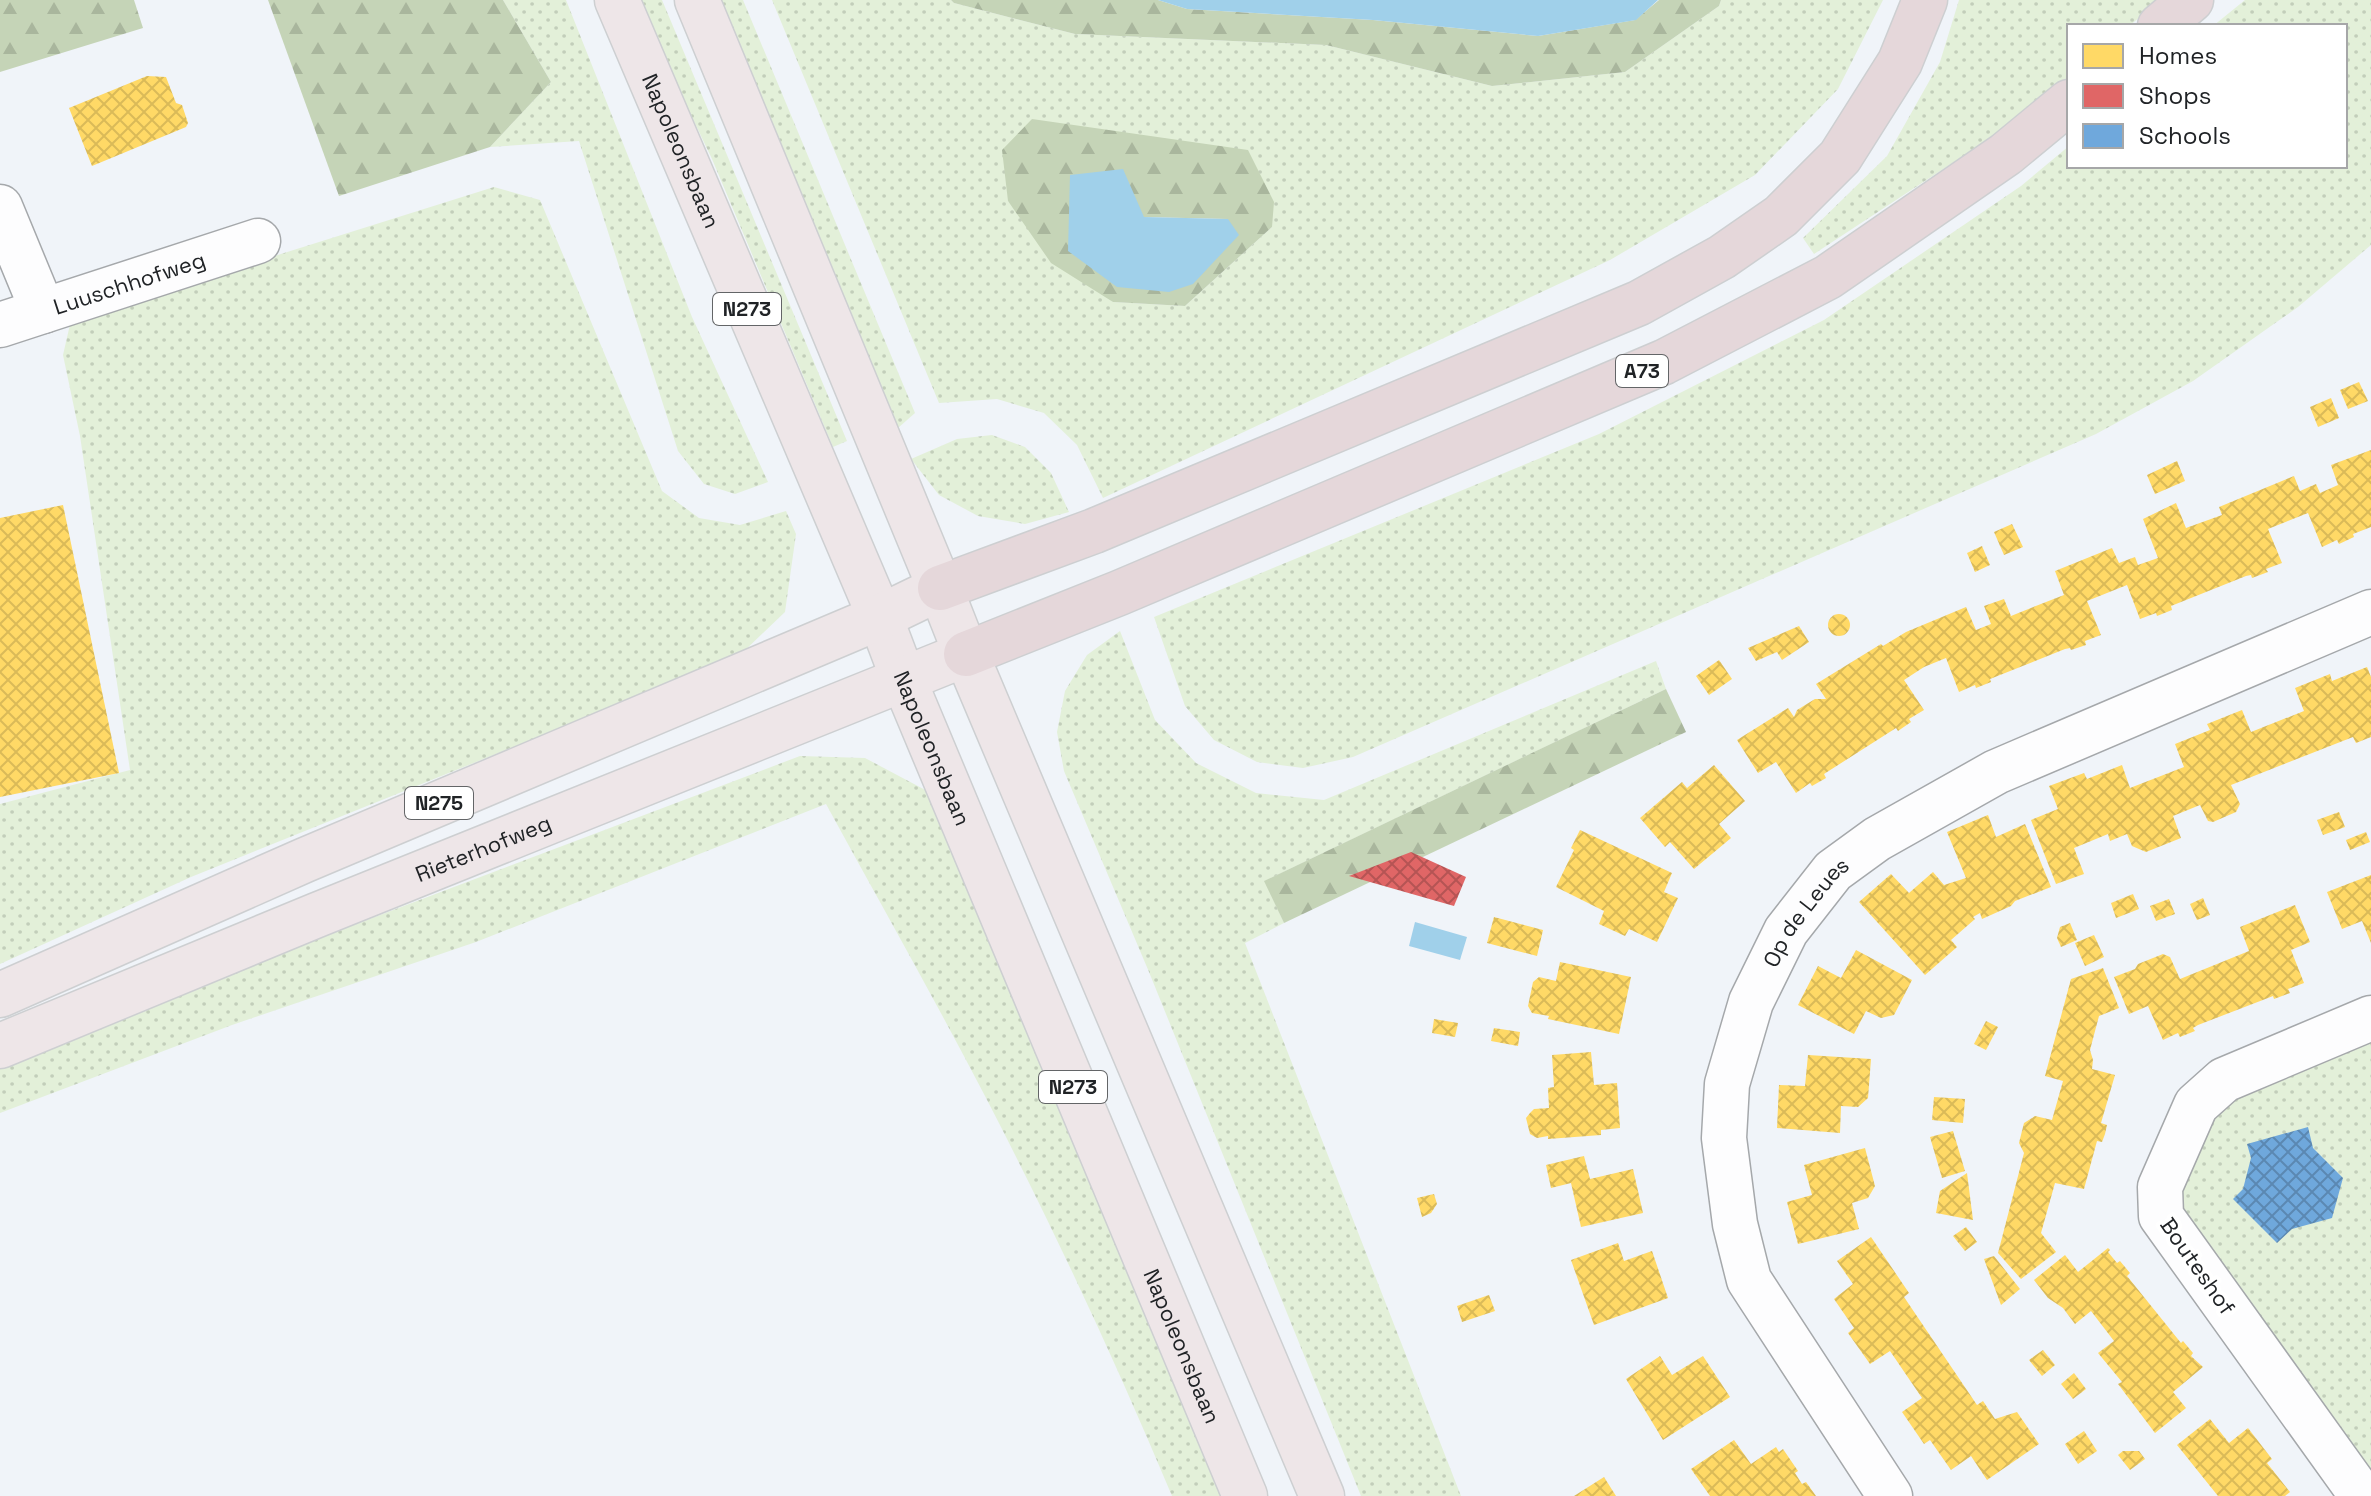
<svg xmlns="http://www.w3.org/2000/svg" width="2371" height="1496" font-family="'Space Grotesk',sans-serif">
  <style>
    .grass { fill: url(#grass-dots); fill-rule: evenodd }
    .forest { fill: url(#forest-firs); fill-rule: evenodd }
    .water { fill: #a0d0ea }
    .homes { fill: url(#homes-cross-hatch) }
    .shops { fill: url(#shops-cross-hatch) }
    .schools { fill: url(#schools-cross-hatch) }
    .lines { fill: none; stroke-linecap: round; stroke-linejoin: round }
    .minor-casing { stroke: #a5a8ab; stroke-width: 47 }
    .major-casing { stroke: #cdcfd1; stroke-width: 47 }
    .highway-casing { stroke: #cdcfd1; stroke-width: 47 }
    .minor { stroke: #fdfdfe; stroke-width: 44 }
    .major { stroke: #eee6e8; stroke-width: 44 }
    .highway { stroke: #e5d7da; stroke-width: 44 }
    .labels { text-anchor: middle; dominant-baseline: central; stroke-width: 8; stroke-linejoin: round; paint-order: stroke }
    .shield { fill: #fff; stroke: #636567; stroke-width: 2 }
    .shield-label { font-size: 20px; font-weight: bold; fill: #202326 }
    .street-label { font-size: 22px; fill: #202326; stroke: #fff }
  </style>
  <defs>
    <pattern id="grass-dots" width="8" height="8" patternUnits="userSpaceOnUse" patternTransform="scale(2)"><rect width="8" height="8" fill="#e3f0d9"/><path d="M2 2h.1M6 6h.1" fill="none" stroke="#c2ceba" stroke-width="1.8" stroke-linecap="round"/></pattern>
    <pattern id="forest-firs" width="22" height="20" patternUnits="userSpaceOnUse" patternTransform="scale(2)"><rect width="22" height="20" fill="#c5d4b7"/><path d="M5 1l3.5 6h-7zM16 11l3.5 6h-7z" fill="#a9b69d"/></pattern>
    <pattern id="homes-cross-hatch" width="8" height="8" patternUnits="userSpaceOnUse" patternTransform="scale(2)"><rect width="8" height="8" fill="#ffd966"/><path d="M0 0l8 8M0 8l8-8" fill="none" stroke="#daba58"/></pattern>
    <pattern id="shops-cross-hatch" width="8" height="8" patternUnits="userSpaceOnUse" patternTransform="scale(2)"><rect width="8" height="8" fill="#e06666"/><path d="M0 0l8 8M0 8l8-8" fill="none" stroke="#b55454"/></pattern>
    <pattern id="schools-cross-hatch" width="8" height="8" patternUnits="userSpaceOnUse" patternTransform="scale(2)"><rect width="8" height="8" fill="#6fa8dc"/><path d="M0 0l8 8M0 8l8-8" fill="none" stroke="#5b88b2"/></pattern>
  </defs>
  <rect width="100%" height="100%" fill="#f0f4f9"/>
  <g class="grass">
    <polygon points="503,0 566,0 692,317 768,482 735,494 704,484 678,451 579,141 490,147 551,82"/>
    <polygon points="636,0 662,0 847,441 833,447 712,159"/>
    <polygon points="718,0 743,0 915,413 898,428"/>
    <path d="M772,0h179l3,3 121,31 251,11 166,41 133,-14 94,-66 2,-6h162l-45,89 -83,86 -145,85 -507,238 -26,-53 -33,-32 -47,-14 -58,4zM1032,119l240,108 -87,79 -72,-4 -105,-101z"/>
    <polygon points="1959,0 2161,0 2129,26 2069,26 2069,76 2010,125 1814,254 1803,238 1887,156 1940,62"/>
    <polygon points="2245,0 2371,0 2371,245 2298,307 2193,381 2096,434 1353,757 1303,768 1257,762 1214,740 1185,706 1154,617 1599,434 1824,320 2021,186 2069,146 2069,166 2345,166 2345,26 2213,26"/>
    <polygon points="494,187 540,200 662,491 699,518 740,525 786,511 796,534 785,612 739,656 191,877 0,964 0,804 130,770 80,436 63,355 71,320"/>
    <polygon points="992,435 1025,447 1051,473 1069,512 1025,524 978,516 939,495 911,459 957,439"/>
    <polygon points="1120,631 1155,720 1196,763 1256,793 1324,800 1656,661 1666,689 1265,881 1284,923 1245,943 1461,1496 1361,1496 1149,972 1064,771 1057,732 1065,691 1087,655"/>
    <path d="M800,756l65,2 66,35 293,703h-52c-57,-136 -119,-269 -187,-400 -51,-98 -106,-195 -159,-292l-350,138 -244,83 -232,88v-54z"/>
    <polygon points="2371,1033 2371,1471 2369,1473 2175,1197 2200,1104"/>
  </g>
  <g class="forest">
    <polygon points="0,0 134,0 143,28 0,72"/>
    <polygon points="268,0 503,0 551,82 490,147 339,196"/>
    <polygon points="951,0 1158,0 1187,9 1373,20 1538,36 1635,20 1659,0 1721,0 1719,6 1625,72 1492,86 1326,45 1075,34 954,3"/>
    <path d="M1032,119l216,31 26,52 -2,25 -87,79 -72,-4 -62,-39 -43,-62 -6,-51zM1143,217l84,2 -159,32z"/>
    <polygon points="1666,689 1686,732 1284,923 1264,881"/>
  </g>
  <g class="water">
    <polygon points="1158,0 1658,0 1636,20 1538,36 1373,20 1187,9"/>
    <polygon points="1123,169 1144,217 1228,219 1239,235 1193,284 1169,292 1117,287 1068,251 1070,175"/>
    <polygon points="1415,922 1467,937 1460,960 1409,946"/>
  </g>
  <g class="homes">
    <polygon points="147,76 166,77 176,103 182,105 188,123 186,127 92,166 69,108"/>
    <polygon points="2359,382 2368,401 2348,409 2340,390"/>
    <polygon points="2331,398 2339,418 2318,427 2310,407"/>
    <polygon points="2371,450 2371,527 2353,534 2354,537 2339,544 2337,540 2322,547 2308,513 2268,529 2282,563 2266,569 2268,572 2252,578 2251,575 2246,576 2171,606 2172,610 2157,616 2156,613 2140,619 2127,585 2087,601 2101,635 2085,641 2086,645 2071,650 2070,648 2065,649 1990,679 1991,682 1976,688 1975,685 1959,692 1946,658 1924,667 1904,680 1924,710 1909,719 1911,722 1898,731 1896,728 1824,774 1826,778 1812,786 1810,783 1796,793 1776,762 1758,773 1737,740 1788,708 1794,717 1797,710 1815,699 1826,699 1816,684 1881,644 1883,646 1906,632 1966,607 1976,630 1991,624 1984,606 2004,599 2011,616 2046,602 2064,595 2055,571 2112,548 2119,563 2135,557 2138,565 2158,558 2143,519 2176,503 2186,528 2222,515 2219,507 2294,476 2300,491 2316,484 2320,493 2338,485 2331,465"/>
    <polygon points="2177,461 2185,481 2155,494 2147,475"/>
    <polygon points="63,505 119,773 0,797 0,518"/>
    <polygon points="2012,524 2023,547 2004,555 1994,532"/>
    <polygon points="1982,546 1990,565 1975,572 1967,553"/>
    <circle cx="1839" cy="625" r="11"/>
    <polygon points="1799,626 1809,642 1782,660 1777,652 1756,661 1748,648"/>
    <polygon points="1719,660 1732,679 1709,695 1696,676"/>
    <polygon points="2367,667 2371,677 2371,737 2356,743 2353,737 2231,785 2240,804 2236,812 2213,822 2208,821 2200,805 2173,816 2181,838 2146,852 2132,846 2127,834 2110,841 2108,834 2074,848 2084,874 2056,884 2031,820 2058,809 2049,786 2084,773 2087,779 2122,765 2130,788 2184,767 2175,744 2210,730 2207,724 2242,710 2251,732 2304,711 2295,688 2330,674 2332,681"/>
    <polygon points="1714,765 1745,801 1719,824 1731,838 1694,869 1670,842 1665,847 1640,818 1682,782 1687,788"/>
    <polygon points="2339,812 2345,827 2323,835 2317,820"/>
    <polygon points="1988,815 1996,837 2025,824 2051,887 2015,901 2011,906 1982,919 1980,913 1973,917 1975,919 1951,940 1957,947 1925,975 1859,902 1891,874 1909,893 1933,872 1944,885 1966,878 1947,832"/>
    <polygon points="1580,830 1672,873 1664,892 1678,898 1657,942 1629,929 1625,936 1599,924 1604,911 1556,887 1574,850 1571,848"/>
    <polygon points="2366,832 2370,842 2350,850 2346,840"/>
    <polygon points="2371,875 2371,943 2362,921 2342,929 2327,892"/>
    <polygon points="2133,894 2139,909 2116,918 2111,903"/>
    <polygon points="2203,898 2210,915 2197,920 2190,904"/>
    <polygon points="2169,899 2175,914 2156,921 2150,906"/>
    <polygon points="2295,905 2310,942 2291,950 2304,983 2288,989 2290,993 2274,999 2273,996 2268,998 2198,1025 2193,1028 2195,1031 2180,1037 2178,1033 2163,1040 2148,1006 2129,1014 2114,977 2135,969 2138,964 2163,954 2170,957 2180,979 2249,951 2240,927"/>
    <polygon points="1494,917 1543,930 1537,956 1487,943"/>
    <polygon points="2070,923 2077,940 2061,947 2057,938 2060,927"/>
    <polygon points="2094,935 2104,957 2085,966 2075,943"/>
    <polygon points="1856,950 1912,980 1894,1015 1881,1018 1866,1011 1854,1034 1798,1005 1818,966 1841,978"/>
    <polygon points="1560,962 1631,977 1619,1034 1548,1019 1549,1016 1532,1013 1528,1006 1533,982 1539,977 1556,981"/>
    <polygon points="2103,968 2119,1008 2099,1016 2090,1050 2093,1060 2092,1069 2115,1075 2101,1123 2107,1125 2105,1134 2102,1142 2097,1141 2084,1189 2055,1183 2041,1233 2056,1252 2021,1279 1998,1253 2024,1153 2019,1143 2024,1123 2035,1116 2052,1120 2063,1081 2045,1076 2071,979"/>
    <polygon points="1434,1019 1458,1023 1455,1037 1432,1033"/>
    <polygon points="1986,1021 1998,1027 1986,1050 1974,1044"/>
    <polygon points="1494,1028 1520,1032 1518,1046 1491,1041"/>
    <polygon points="1591,1052 1594,1085 1617,1083 1620,1128 1601,1130 1601,1135 1548,1139 1548,1136 1537,1138 1530,1134 1526,1118 1530,1113 1534,1109 1549,1108 1548,1088 1554,1087 1552,1055"/>
    <polygon points="1808,1055 1871,1059 1868,1098 1858,1107 1841,1106 1840,1133 1777,1128 1779,1085 1805,1086"/>
    <polygon points="1934,1097 1965,1099 1963,1123 1932,1120"/>
    <polygon points="1953,1131 1965,1171 1942,1178 1930,1137"/>
    <polygon points="1865,1148 1875,1186 1868,1198 1852,1203 1859,1229 1798,1244 1787,1202 1812,1195 1804,1165"/>
    <polygon points="1584,1156 1590,1179 1633,1169 1643,1213 1581,1227 1571,1183 1551,1188 1546,1165"/>
    <polygon points="1967,1173 1973,1220 1936,1213 1940,1191"/>
    <polygon points="1434,1194 1437,1204 1431,1213 1422,1217 1417,1198"/>
    <polygon points="1966,1227 1977,1242 1965,1251 1953,1236"/>
    <polygon points="1871,1237 1909,1293 1904,1297 1977,1405 1983,1401 1995,1419 2017,1412 2039,1444 1987,1480 1971,1456 1951,1470 1930,1440 1924,1444 1902,1412 1922,1398 1890,1351 1870,1364 1848,1333 1854,1328 1834,1299 1853,1284 1837,1261"/>
    <polygon points="1618,1243 1624,1261 1652,1251 1668,1298 1594,1325 1571,1260"/>
    <polygon points="2108,1248 2110,1250 2108,1252 2117,1263 2120,1261 2130,1273 2127,1276 2177,1338 2181,1343 2183,1341 2193,1353 2191,1356 2203,1367 2173,1392 2186,1408 2155,1433 2118,1384 2122,1382 2098,1353 2114,1341 2091,1311 2075,1324 2063,1308 2048,1298 2034,1280 2065,1255 2078,1272"/>
    <polygon points="1994,1256 2020,1289 2001,1305 1984,1259"/>
    <polygon points="1489,1295 1495,1311 1462,1322 1457,1306"/>
    <polygon points="2043,1350 2055,1365 2042,1376 2029,1360"/>
    <polygon points="1660,1356 1672,1375 1703,1356 1730,1397 1663,1440 1626,1379"/>
    <polygon points="2074,1373 2086,1389 2073,1399 2061,1384"/>
    <polygon points="2210,1419 2229,1443 2248,1428 2272,1459 2267,1463 2290,1492 2285,1496 2218,1496 2177,1445"/>
    <polygon points="2084,1431 2097,1451 2078,1464 2065,1444"/>
    <polygon points="1734,1440 1751,1464 1776,1447 1779,1452 1783,1449 1798,1471 1795,1473 1802,1484 1806,1482 1816,1496 1710,1496 1691,1469"/>
    <polygon points="2123,1451 2139,1451 2145,1459 2130,1470 2118,1455"/>
    <polygon points="1604,1477 1616,1496 1574,1496"/>
  </g>
  <polygon class="shops" points="1411,852 1466,877 1454,906 1349,876"/>
  <polygon class="schools" points="2308,1127 2313,1148 2343,1178 2332,1218 2292,1229 2277,1243 2233,1199 2243,1189 2251,1158 2247,1144"/>
  <g class="lines">
    <defs>
      <g id="minor">
        <polyline points="0,207 43,311"/>
        <path id="s1" d="M0,325l258,-84"/>
        <path id="s2" d="M1890,1496l-141,-216 -14,-56 -11,-86 3,-54 24,-82 35,-71 47,-60 44,-32 119,-67 375,-160"/>
        <polyline points="2362,1496 2161,1216 2160,1187 2196,1105 2224,1080 2371,1018"/>
      </g>
      <g id="major">
        <path id="s3" d="M617,0l263,617 23,61 342,818"/>
        <polyline points="697,0 940,588 966,654 1322,1496"/>
        <polyline points="0,995 305,860 880,617 940,588"/>
        <path id="s4" d="M0,1046l317,-131 649,-261"/>
      </g>
      <g id="highway">
        <polyline points="2160,26 2191,0"/>
        <polyline points="940,588 1094,531 1639,303 1722,257 1781,216 1840,157 1900,62 1925,0"/>
        <polyline points="966,654 1119,593 1664,362 1828,277 2006,154 2069,102"/>
      </g>
    </defs>
    <use href="#minor" class="minor-casing"/>
    <use href="#major" class="major-casing"/>
    <use href="#highway" class="highway-casing"/>
    <use href="#minor" class="minor"/>
    <use href="#major" class="major"/>
    <use href="#highway" class="highway"/>
  </g>
  <g class="labels">
    <g class="shield">
      <rect x="713" y="293" width="68" height="32" rx="6"/>
      <rect x="1616" y="355" width="52" height="32" rx="6"/>
      <rect x="405" y="787" width="68" height="32" rx="6"/>
      <rect x="1039" y="1071" width="68" height="32" rx="6"/>
    </g>
    <g class="shield-label">
      <text x="747" y="309">N273</text>
      <text x="1642" y="371">A73</text>
      <text x="439" y="803">N275</text>
      <text x="1073" y="1087">N273</text>
    </g>
    <g class="street-label">
      <text stroke="none"><textPath href="#s3" startOffset="164">Napoleonsbaan</textPath></text>
      <text stroke="none"><textPath href="#s1" startOffset="136">Luuschhofweg</textPath></text>
      <text stroke="none"><textPath href="#s3" startOffset="812">Napoleonsbaan</textPath></text>
      <text stroke="none"><textPath href="#s4" startOffset="522">Rieterhofweg</textPath></text>
      <text stroke="none"><textPath href="#s2" startOffset="648">Op de Leues</textPath></text>
      <text transform="translate(2198 1266) rotate(55)">Bouteshof</text>
      <text stroke="none"><textPath href="#s3" startOffset="1460">Napoleonsbaan</textPath></text>
    </g>
  </g>
  <rect x="2067" y="24" width="280" height="144" fill="#ffffff" stroke="#a6a7a8" stroke-width="2"/>
  <rect x="2083" y="44" width="40" height="24" fill="#ffd966" stroke="#a6a7a8" stroke-width="2"/>
  <text x="2139" y="64" font-size="24" fill="#202326">Homes</text>
  <rect x="2083" y="84" width="40" height="24" fill="#e06666" stroke="#a6a7a8" stroke-width="2"/>
  <text x="2139" y="104" font-size="24" fill="#202326">Shops</text>
  <rect x="2083" y="124" width="40" height="24" fill="#6fa8dc" stroke="#a6a7a8" stroke-width="2"/>
  <text x="2139" y="144" font-size="24" fill="#202326">Schools</text>
</svg>
